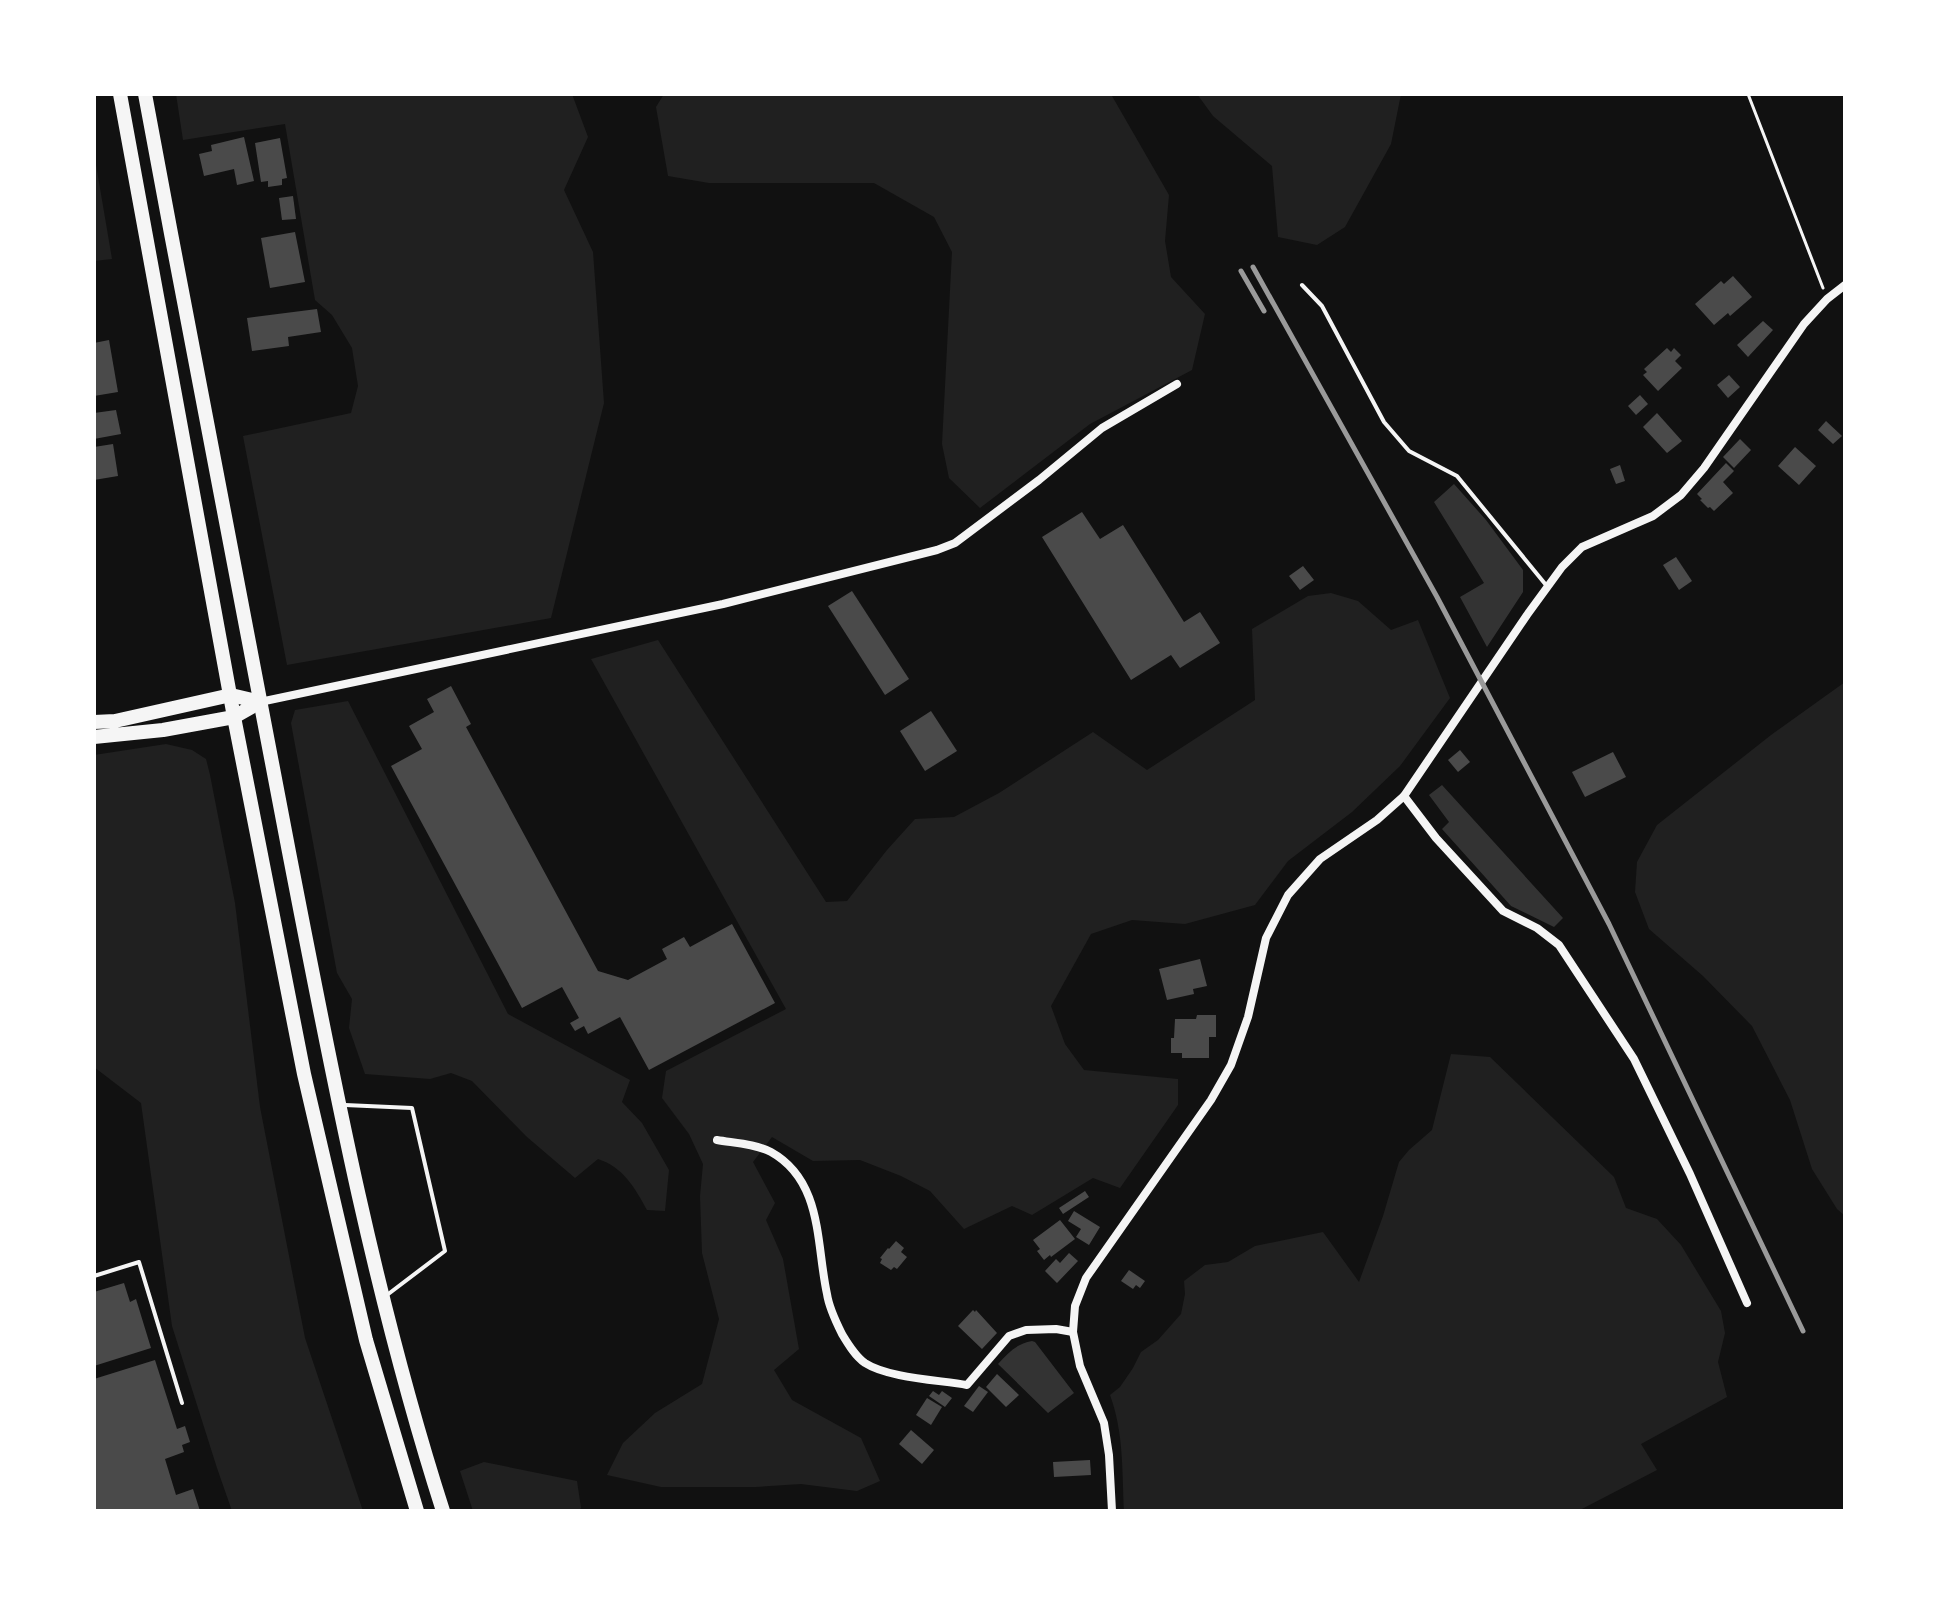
<svg xmlns="http://www.w3.org/2000/svg" width="1939" height="1605" font-family="Georgia,serif">
  <style>
    .green { fill: #202020 }
    .water { fill: #333 }
    .building { fill: #4a4a4a }
    .lines { fill: none; stroke-linecap: round; stroke-linejoin: round }
    .path { stroke: #f5f5f5; stroke-width: 3 }
    .service { stroke: #f5f5f5; stroke-width: 4 }
    .minor { stroke: #f5f5f5; stroke-width: 8 }
    .trunk { stroke: #f5f5f5; stroke-width: 14 }
    .motorway { stroke: #f5f5f5; stroke-width: 14 }
    .rail { stroke: #9a9a9a; stroke-width: 5 }
  </style>
  <rect width="100%" height="100%" fill="#111"/>
  <g class="green">
    <polygon points="176,94 572,94 588,137 564,190 593,252 604,403 551,618 287,665 243,436 351,413 358,386 352,348 332,315 315,300 285,124 183,140"/>
    <polygon points="664,94 1114,94 1112,96 1169,195 1165,241 1171,277 1205,314 1192,370 1090,424 980,508 949,478 942,444 952,252 934,217 874,183 709,183 668,176 656,107"/>
    <polygon points="1197,94 1401,94 1391,144 1345,227 1317,245 1278,237 1272,166 1213,116"/>
    <polygon points="94,153 112,259 94,261"/>
    <polygon points="1331,593 1358,601 1391,630 1418,620 1450,698 1400,766 1352,812 1288,861 1255,905 1185,924 1132,920 1091,934 1051,1006 1065,1044 1084,1070 1178,1079 1178,1105 1120,1188 1093,1178 1032,1215 1012,1206 964,1229 930,1191 901,1176 860,1160 813,1161 772,1137 753,1162 775,1203 766,1220 783,1259 799,1349 774,1370 792,1400 861,1438 880,1481 857,1491 801,1484 755,1487 661,1487 607,1475 623,1443 655,1413 702,1384 719,1319 702,1253 700,1196 703,1164 689,1134 662,1098 666,1071 786,1009 591,659 658,640 826,902 847,901 887,850 915,819 954,817 999,793 1093,732 1147,770 1255,700 1252,629 1308,596"/>
    <polygon points="1845,682 1845,1216 1837,1209 1812,1169 1790,1100 1752,1026 1703,976 1649,929 1635,892 1637,862 1657,825 1771,735"/>
    <path d="M348,701l160,313 122,66 -8,22 20,21 27,47 -4,41 -18,-1c-12,-22 -24,-43 -49,-51l-23,19 -48,-41 -55,-56 -21,-8 -21,6 -65,-5 -16,-46 3,-29 -15,-26 -46,-250 4,-13z"/>
    <polygon points="166,744 192,750 206,759 210,775 235,903 260,1107 305,1338 363,1511 232,1511 217,1468 172,1326 141,1103 94,1067 94,755"/>
    <path d="M1451,1054l39,3 124,120 12,31 31,11 24,26 40,66 4,22 -7,29 9,35 -86,47 16,26 -79,41h-454c-2,-39 0,-78 -14,-116l10,-8 13,-19 8,-16 17,-12 23,-26 4,-20 -1,-13 21,-16 23,-3 27,-16 68,-14 36,50 24,-66 16,-54 10,-12 23,-20z"/>
    <polygon points="484,1462 577,1481 581,1508 578,1511 473,1511 460,1471"/>
  </g>
  <g class="water">
    <polygon points="1454,484 1486,520 1523,570 1523,592 1487,647 1460,597 1484,583 1434,502"/>
    <polygon points="1442,785 1563,918 1554,927 1511,906 1442,829 1449,822 1429,795"/>
    <path d="M1032,1341l3,1 39,51 -26,20 -50,-49c11,-12 18,-20 34,-23z"/>
  </g>
  <g class="building">
    <polygon points="244,137 254,181 237,185 234,169 204,176 199,154 212,151 211,145"/>
    <polygon points="280,138 287,178 282,179 282,185 268,187 268,181 261,182 255,143"/>
    <polygon points="293,196 296,219 282,220 279,198"/>
    <polygon points="295,232 305,282 270,288 261,238"/>
    <polygon points="1733,276 1752,297 1730,316 1728,313 1714,325 1695,304 1721,281 1724,284"/>
    <polygon points="317,309 321,332 288,337 289,346 252,351 247,318"/>
    <polygon points="1763,321 1773,330 1748,357 1737,345"/>
    <polygon points="109,340 118,392 94,396 94,343"/>
    <polygon points="1667,348 1671,352 1674,348 1681,355 1675,361 1682,368 1658,391 1643,375 1647,372 1644,369"/>
    <polygon points="1729,375 1740,387 1728,398 1717,385"/>
    <polygon points="1640,395 1648,404 1636,415 1628,406"/>
    <polygon points="116,410 121,434 94,439 94,413"/>
    <polygon points="1657,413 1682,441 1667,453 1643,427"/>
    <polygon points="1826,421 1842,436 1833,444 1818,430"/>
    <polygon points="1740,439 1751,450 1734,468 1723,457"/>
    <polygon points="113,444 118,476 94,480 94,447"/>
    <polygon points="1795,447 1816,466 1799,485 1778,466"/>
    <polygon points="1726,463 1734,471 1723,482 1733,493 1714,511 1710,507 1708,508 1700,500 1702,499 1697,494"/>
    <polygon points="1620,465 1625,481 1616,484 1610,469"/>
    <polygon points="1082,512 1100,539 1123,525 1184,622 1200,612 1220,643 1180,668 1171,655 1131,680 1042,537"/>
    <polygon points="1676,557 1692,581 1679,590 1663,565"/>
    <polygon points="1303,566 1314,580 1300,590 1289,576"/>
    <polygon points="852,591 909,679 885,695 828,606"/>
    <polygon points="451,686 471,724 466,727 598,971 628,980 667,959 662,949 684,937 690,947 732,924 775,1003 649,1070 620,1017 588,1034 584,1026 575,1031 570,1023 579,1018 562,987 522,1008 391,766 422,749 409,726 434,712 427,699"/>
    <polygon points="931,711 957,751 925,771 900,731"/>
    <polygon points="1460,750 1470,762 1458,772 1448,760"/>
    <polygon points="1613,752 1626,777 1585,797 1572,772"/>
    <polygon points="1200,959 1207,986 1193,989 1194,994 1167,1000 1159,969"/>
    <polygon points="1197,1015 1216,1015 1216,1037 1209,1037 1209,1058 1182,1058 1182,1053 1171,1053 1171,1038 1174,1038 1175,1019 1196,1019"/>
    <polygon points="1085,1191 1089,1197 1063,1214 1059,1208"/>
    <polygon points="1074,1211 1100,1227 1089,1245 1076,1237 1081,1229 1068,1221"/>
    <polygon points="1060,1220 1075,1239 1051,1257 1050,1255 1044,1260 1037,1251 1040,1249 1033,1240"/>
    <polygon points="896,1241 904,1248 901,1252 907,1257 897,1269 894,1267 891,1270 880,1263 882,1259 880,1258 888,1248 889,1249"/>
    <polygon points="1069,1253 1078,1261 1057,1283 1045,1271 1056,1259 1060,1263"/>
    <polygon points="1129,1270 1145,1281 1140,1288 1136,1285 1133,1289 1121,1281"/>
    <polygon points="124,1283 130,1302 136,1299 151,1348 94,1366 94,1313 96,1312 94,1292"/>
    <polygon points="973,1310 975,1312 976,1310 997,1333 982,1349 958,1326"/>
    <polygon points="155,1360 177,1429 185,1426 190,1442 182,1445 184,1452 165,1459 176,1495 193,1489 200,1511 94,1511 94,1379"/>
    <polygon points="997,1374 1019,1395 1006,1407 986,1387"/>
    <polygon points="979,1386 988,1392 973,1412 964,1406"/>
    <polygon points="933,1391 939,1395 942,1391 952,1398 945,1407 929,1396"/>
    <polygon points="927,1398 942,1407 931,1425 916,1415"/>
    <polygon points="911,1430 934,1450 922,1464 899,1444"/>
    <polygon points="1090,1460 1091,1475 1054,1477 1053,1462"/>
  </g>
  <g class="lines">
    <polyline class="path" points="1748,94 1823,288"/>
    <g class="service">
      <polyline points="1302,285 1322,306 1384,422 1409,451 1457,476 1546,585"/>
      <polyline points="345,1105 412,1108 445,1251 387,1295"/>
      <polyline points="94,1276 139,1262 182,1403"/>
    </g>
    <g class="minor">
      <polyline points="260,702 723,604 937,550 955,543 1039,480 1102,428 1177,384"/>
      <polyline points="1404,796 1436,838 1503,911 1537,928 1559,945 1634,1059 1690,1174 1747,1303"/>
      <path d="M717,1140c17,3 39,4 54,12 52,29 45,92 56,142 2,14 9,28 15,40 6,10 13,22 23,29 23,15 74,17 102,22l42,-49 17,-6 30,-1 17,3"/>
      <polyline points="1112,1511 1109,1455 1104,1423 1080,1366 1073,1332 1075,1306 1086,1278 1211,1100 1231,1065 1248,1017 1266,938 1288,895 1320,859 1377,820 1404,796 1527,615 1562,567 1582,547 1653,516 1681,495 1704,468 1804,324 1827,299 1845,285"/>
    </g>
    <g class="trunk">
      <polyline points="120,94 234,717 304,1074 366,1340 417,1511"/>
      <path d="M145,94c47,253 95,506 144,758 43,222 85,444 154,659"/>
    </g>
    <polyline class="motorway" points="94,722 115,721 231,695 260,702 234,717 163,730 94,737"/>
    <g class="rail">
      <polyline points="1253,267 1437,597 1609,924 1803,1331"/>
      <polyline points="1241,271 1264,311"/>
    </g>
  </g>
  <rect width="1939" height="1605" fill="none" stroke="#ffffff" stroke-width="192"/>
</svg>
